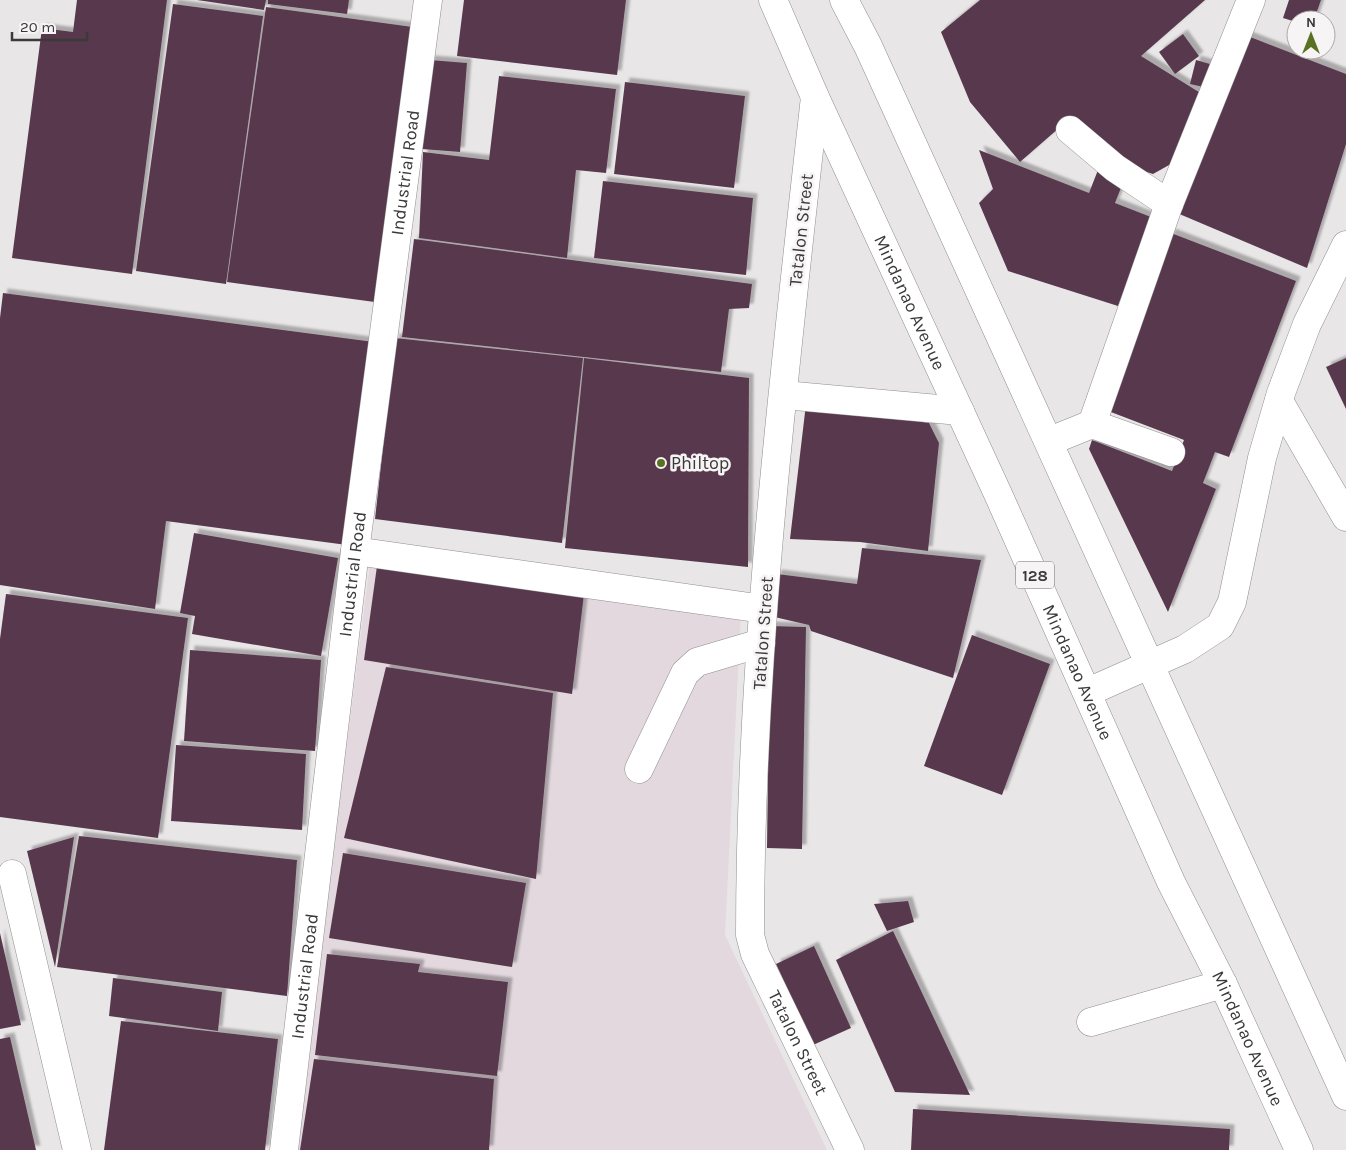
<svg xmlns="http://www.w3.org/2000/svg" width="1346" height="1150" font-family="Karla,sans-serif">
  <style>
    .built { fill: #e2d8de }
    .building { fill: #58394e; filter: url(#shadow) }
    .lines { fill: none; stroke-linecap: round; stroke-linejoin: round }
    .minor-casing { stroke: #918e90; stroke-width: 29 }
    .major-casing { stroke: #918e90; stroke-width: 29 }
    .minor { stroke: #fff; stroke-width: 28 }
    .major { stroke: #fff; stroke-width: 28 }
    .poi-dot { fill: #597122; stroke: #f7f4f6; stroke-width: 2 }
    .labels { text-anchor: middle; dominant-baseline: central; stroke-width: 5; stroke-linejoin: round; paint-order: stroke }
    .shield { fill: #f7f4f6; stroke: #737172; stroke-width: 1 }
    .shield-label { font-size: 16px; font-weight: bold; fill: #3b393a }
    .street-label { font-size: 18px; fill: #3b393a; stroke: #f7f4f6 }
    .poi-label { font-size: 18px; fill: #3b393a; stroke: #f7f4f6; text-anchor: start }
  </style>
  <defs>
    <filter id="shadow"><feDropShadow dx="4.5" dy="-4.5" stdDeviation="1" flood-color="#0004"/></filter>
  </defs>
  <rect width="100%" height="100%" fill="#e9e6e8"/>
  <polygon class="built" points="370,563 741,612 725,935 827,1150 295,1150"/>
  <g class="building">
    <polygon points="77,0 167,0 132,274 12,258 42,28 73,32"/>
    <polygon points="197,0 266,0 264,10"/>
    <polygon points="268,0 349,0 347,14 268,4"/>
    <polygon points="464,0 626,0 617,75 457,56"/>
    <polygon points="980,0 1205,0 1141,56 1202,94 1178,160 1153,174 1128,166 1067,121 1020,162 970,102 941,32"/>
    <polygon points="1289,0 1321,0 1314,20 1296,20 1296,22 1283,18"/>
    <polygon points="173,4 263,16 226,284 136,271"/>
    <polygon points="266,7 420,28 382,303 227,282"/>
    <polygon points="1183,34 1199,56 1175,74 1159,52"/>
    <polygon points="1245,35 1346,74 1346,144 1307,268 1177,213"/>
    <polygon points="430,60 467,63 460,152 422,149"/>
    <polygon points="1196,60 1210,64 1203,87 1190,84"/>
    <polygon points="499,76 616,89 606,173 576,170 567,258 419,238 423,152 489,160"/>
    <polygon points="625,82 745,96 734,188 614,174"/>
    <polygon points="979,150 1089,193 1098,170 1124,180 1115,203 1151,217 1118,306 1008,271 979,203 993,189"/>
    <polygon points="603,181 753,198 746,275 594,258"/>
    <polygon points="1171,233 1296,281 1229,457 1215,452 1203,483 1216,489 1168,612 1089,449 1092,440 1172,471 1184,440 1103,409"/>
    <polygon points="414,239 752,284 749,308 729,309 721,372 402,337"/>
    <polygon points="3,293 374,342 347,545 166,521 155,609 0,585 0,318"/>
    <polygon points="395,338 583,358 562,543 375,519"/>
    <polygon points="584,358 749,378 748,567 565,548"/>
    <polygon points="1346,358 1346,409 1326,367"/>
    <polygon points="806,404 929,423 939,443 928,551 860,542 790,539"/>
    <polygon points="194,533 338,558 321,656 192,634 195,616 180,613"/>
    <polygon points="862,548 981,560 953,678 811,631 809,625 770,616 777,574 857,584"/>
    <polygon points="377,566 584,594 572,694 364,660"/>
    <polygon points="6,594 188,618 158,838 0,817 0,639"/>
    <polygon points="770,626 806,627 802,849 767,848"/>
    <polygon points="972,635 1050,664 1002,795 924,766"/>
    <polygon points="190,650 321,660 315,751 184,741"/>
    <polygon points="386,667 553,693 536,879 344,838"/>
    <polygon points="176,745 306,754 302,830 171,821"/>
    <polygon points="79,836 297,860 287,996 57,967"/>
    <polygon points="74,837 55,967 27,851"/>
    <polygon points="343,853 526,883 512,967 329,938"/>
    <polygon points="908,901 914,922 887,931 874,904"/>
    <polygon points="893,931 970,1095 895,1092 836,960"/>
    <polygon points="0,933 21,1025 0,1029"/>
    <polygon points="814,946 851,1028 813,1045 776,964"/>
    <polygon points="327,954 420,964 418,972 508,982 497,1076 315,1055"/>
    <polygon points="113,978 222,992 218,1031 109,1016"/>
    <polygon points="121,1021 278,1039 265,1150 104,1150"/>
    <polygon points="10,1037 36,1150 0,1150 0,1039"/>
    <polygon points="314,1059 494,1079 489,1150 300,1150"/>
    <polygon points="913,1109 1230,1129 1229,1150 911,1150"/>
  </g>
  <g class="lines">
    <defs>
      <g id="minor">
        <path id="s1" d="M815,97c-31,278 -65,558 -65,838l5,19 95,196"/>
        <polyline points="1070,130 1115,168 1169,204"/>
        <polyline points="784,395 960,411"/>
        <polyline points="1279,401 1346,517"/>
        <polyline points="1092,424 1169,204 1251,0"/>
        <polyline points="1050,441 1092,424 1171,452"/>
        <polyline points="355,551 763,609"/>
        <polyline points="1088,692 1185,649 1220,626 1232,602 1262,458 1281,393 1307,324 1346,245"/>
        <polyline points="639,769 685,673 697,662 761,643"/>
        <polyline points="12,874 77,1150"/>
        <polyline points="1091,1022 1223,984"/>
        <path id="s2" d="M284,1150l71,-599 73,-551"/>
      </g>
      <g id="major">
        <path id="s3" d="M773,0l42,97 183,397 173,388 52,102 76,166"/>
        <polyline points="844,0 868,46 1346,1096"/>
      </g>
    </defs>
    <use href="#minor" class="minor-casing"/>
    <use href="#major" class="major-casing"/>
    <use href="#minor" class="minor"/>
    <use href="#major" class="major"/>
  </g>
  <circle class="poi-dot" cx="661" cy="463" r="5"/>
  <g class="labels">
    <rect class="shield" x="1016" y="561.5" width="38" height="27" rx="4"/>
    <g class="shield-label">
      <text x="1035" y="575">128</text>
    </g>
    <g class="street-label">
      <text stroke="none"><textPath href="#s2" startOffset="985">Industrial Road</textPath></text>
      <text transform="translate(801 230) rotate(-84)">Tatalon Street</text>
      <text stroke="none"><textPath href="#s3" startOffset="332">Mindanao Avenue</textPath></text>
      <text stroke="none"><textPath href="#s2" startOffset="580">Industrial Road</textPath></text>
      <text transform="translate(763 633) rotate(-86)">Tatalon Street</text>
      <text stroke="none"><textPath href="#s3" startOffset="738">Mindanao Avenue</textPath></text>
      <text stroke="none"><textPath href="#s2" startOffset="175">Industrial Road</textPath></text>
      <text stroke="none"><textPath href="#s3" startOffset="1142">Mindanao Avenue</textPath></text>
      <text stroke="none"><textPath href="#s1" startOffset="959">Tatalon Street</textPath></text>
    </g>
    <g class="poi-label">
      <text x="671" y="463">Philtop</text>
    </g>
  </g>
  <g transform="translate(1311 35)"><circle r="24" fill="#f7f4f6" stroke="#aca9ab"/>
  <path d="M0-4L9 19L0 12L-9 19Z" fill="#597122"/>
  <text y="-8" font-size="14" font-weight="bold" text-anchor="middle" fill="#3b393a">N</text>
  </g>
  <path d="M12 32v8h75v-8" fill="none" stroke="#3b393a" stroke-width="2.5"/>
  <text x="20" y="32" font-size="15" fill="#3b393a" stroke="#f7f4f6" stroke-width="4" paint-order="stroke">20 m</text>
</svg>
